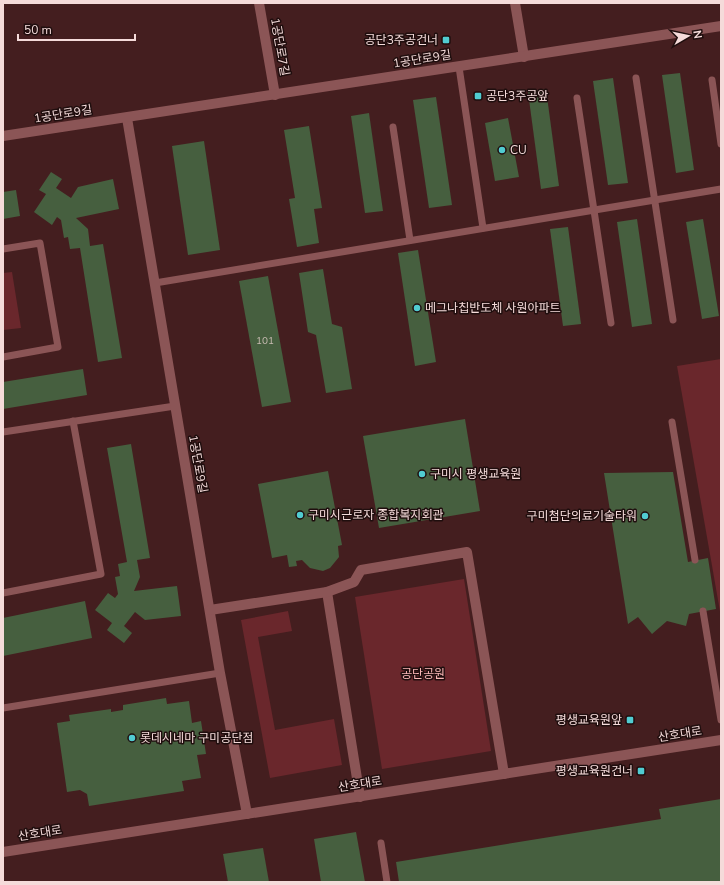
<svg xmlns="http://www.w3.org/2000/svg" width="724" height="885" font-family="'Nunito Sans','Noto Sans KR',sans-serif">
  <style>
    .green { fill: #6a272c }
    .building { fill: #465f3f }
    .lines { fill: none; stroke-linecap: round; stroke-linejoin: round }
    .service { stroke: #8b5556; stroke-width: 7 }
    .minor { stroke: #8b5556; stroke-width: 10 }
    .tertiary { stroke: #8b5556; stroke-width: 10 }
    .poi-dot { fill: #51ccd1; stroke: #1f0e0e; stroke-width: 1.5 }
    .labels { text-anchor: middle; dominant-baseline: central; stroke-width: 3; stroke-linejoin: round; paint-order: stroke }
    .number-label { font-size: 10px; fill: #c9bcb3 }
    .poi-label { font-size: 12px; fill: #f5dbda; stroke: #1f0e0e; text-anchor: start }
    .street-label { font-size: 12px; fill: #f5dbda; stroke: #1f0e0e }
    .park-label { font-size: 12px; fill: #f9b6b6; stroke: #1f0e0e }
  </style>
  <rect width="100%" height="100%" fill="#441e1f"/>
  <g class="green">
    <polygon points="12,272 21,328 3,330 3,273"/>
    <polygon points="721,359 721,617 677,366"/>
    <polygon points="464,579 491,751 382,769 355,597"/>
    <polygon points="288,611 292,631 258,637 275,730 334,719 342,765 270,778 241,620"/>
  </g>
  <g class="building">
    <polygon points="680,73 694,170 676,173 662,75"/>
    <polygon points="613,78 628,183 608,185 593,81"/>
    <polygon points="546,89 559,186 541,189 528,92"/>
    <polygon points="436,97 452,205 429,208 413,100"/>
    <polygon points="369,113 383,211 365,213 351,116"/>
    <polygon points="508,118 519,177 495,181 485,123"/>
    <polygon points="309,126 322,208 314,209 319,243 297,247 289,199 295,198 284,130"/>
    <polygon points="204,141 220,250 188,255 172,146"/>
    <polygon points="51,172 62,179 56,188 71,198 78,187 113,179 119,209 76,218 88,229 90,246 103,244 122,358 98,362 80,248 70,249 68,237 64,238 61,220 57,217 52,225 34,212 46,194 39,190"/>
    <polygon points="16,190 20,216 3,219 3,192"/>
    <polygon points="637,219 652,324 632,327 617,222"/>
    <polygon points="703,219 719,316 702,319 686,222"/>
    <polygon points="568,227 581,324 563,326 550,229"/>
    <polygon points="418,250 436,362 415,366 398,253"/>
    <polygon points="323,269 332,324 342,327 352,389 326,393 316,335 308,332 299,273"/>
    <polygon points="268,276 291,402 262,407 239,281"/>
    <polygon points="83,369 87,395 3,409 3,382"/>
    <polygon points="465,419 480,511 379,528 363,436"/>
    <polygon points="131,444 150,558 137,560 140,577 134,591 177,586 181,616 145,620 135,612 124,626 132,633 124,643 107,630 112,623 95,610 108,593 115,598 118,594 115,577 120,576 118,564 127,562 107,448"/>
    <polygon points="328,471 342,545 338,546 339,557 330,568 323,571 310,568 302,560 296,561 297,566 289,567 287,555 272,558 258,484"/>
    <polygon points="673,472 688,562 708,558 716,609 689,614 686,626 667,621 652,634 638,617 628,624 604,473"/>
    <polygon points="85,601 92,638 3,656 3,618"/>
    <polygon points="166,698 167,704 189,701 192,723 201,721 206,754 197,755 201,778 182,781 184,791 89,806 87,794 80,790 67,792 57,723 70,721 69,715 111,709 111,712 123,710 123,705"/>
    <polygon points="721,799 721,882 399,882 396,862 661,819 659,809"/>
    <polygon points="356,832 365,882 321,882 314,839"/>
    <polygon points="263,848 269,882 228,882 223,854"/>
  </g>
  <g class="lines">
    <g class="service">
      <polyline points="459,67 483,228"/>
      <polyline points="636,78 673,320"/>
      <polyline points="712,80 721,144"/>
      <polyline points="577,98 611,323"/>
      <polyline points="393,127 410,240"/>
      <polyline points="3,249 40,243 58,347 3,357"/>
      <polyline points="155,283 721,189"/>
      <polyline points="672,422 695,560"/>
      <polyline points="3,432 175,406"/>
      <polyline points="3,593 101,574 73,421"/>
      <polyline points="703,611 721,720"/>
      <polyline points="3,708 220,673"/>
      <polyline points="381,843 387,882"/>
    </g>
    <g class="minor">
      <polyline points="259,3 275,95"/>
      <polyline points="515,3 524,57"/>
      <polyline points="127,118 220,673 247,814"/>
      <polyline points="3,136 721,26"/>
      <polyline points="327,592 360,797"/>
      <polyline points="210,610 327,592 354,582 361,570 467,552 504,774"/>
    </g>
    <polyline class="tertiary" points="3,852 721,740"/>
  </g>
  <g class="poi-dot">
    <rect x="442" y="36" width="8" height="8" rx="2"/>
    <rect x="474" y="92" width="8" height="8" rx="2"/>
    <circle cx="502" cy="150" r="4"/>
    <circle cx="417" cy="308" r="4"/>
    <circle cx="422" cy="474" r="4"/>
    <circle cx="300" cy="515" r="4"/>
    <circle cx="645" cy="516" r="4"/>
    <rect x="626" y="716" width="8" height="8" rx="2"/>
    <circle cx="132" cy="738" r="4"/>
    <rect x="637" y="767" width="8" height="8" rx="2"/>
  </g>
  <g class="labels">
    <g class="number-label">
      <text x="265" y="341">101</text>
    </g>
    <g class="poi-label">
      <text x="438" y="40" text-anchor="end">공단3주공건너</text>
      <text x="486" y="96">공단3주공앞</text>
      <text x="510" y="150">CU</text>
      <text x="425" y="308">메그나칩반도체 사원아파트</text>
      <text x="430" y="474">구미시 평생교육원</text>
      <text x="308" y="515">구미시근로자 종합복지회관</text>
      <text x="637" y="516" text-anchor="end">구미첨단의료기술타워</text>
      <text x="622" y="720" text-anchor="end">평생교육원앞</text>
      <text x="140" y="738">롯데시네마 구미공단점</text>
      <text x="633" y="771" text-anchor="end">평생교육원건너</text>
    </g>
    <g class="street-label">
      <text transform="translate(280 47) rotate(80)">1공단로7길</text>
      <text transform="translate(422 59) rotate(-9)">1공단로9길</text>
      <text transform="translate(63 114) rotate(-9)">1공단로9길</text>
      <text transform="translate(198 464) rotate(80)">1공단로9길</text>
      <text transform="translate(680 734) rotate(-9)">산호대로</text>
      <text transform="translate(360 784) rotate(-9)">산호대로</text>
      <text transform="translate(40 833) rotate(-9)">산호대로</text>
    </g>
    <g class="park-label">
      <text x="423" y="674">공단공원</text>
    </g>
  </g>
  <rect width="724" height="885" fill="none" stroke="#f5dbda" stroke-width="8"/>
  <g transform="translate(688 36) rotate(81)" stroke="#1f0e0e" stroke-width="3" paint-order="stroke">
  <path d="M0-3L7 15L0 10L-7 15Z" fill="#f5dbda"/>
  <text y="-6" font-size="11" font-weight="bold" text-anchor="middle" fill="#f5dbda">N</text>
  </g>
  <path d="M18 34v6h117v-6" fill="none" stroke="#f5dbda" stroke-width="2"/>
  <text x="24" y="34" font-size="12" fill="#f5dbda" stroke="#1f0e0e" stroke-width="3" paint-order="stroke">50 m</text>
</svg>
